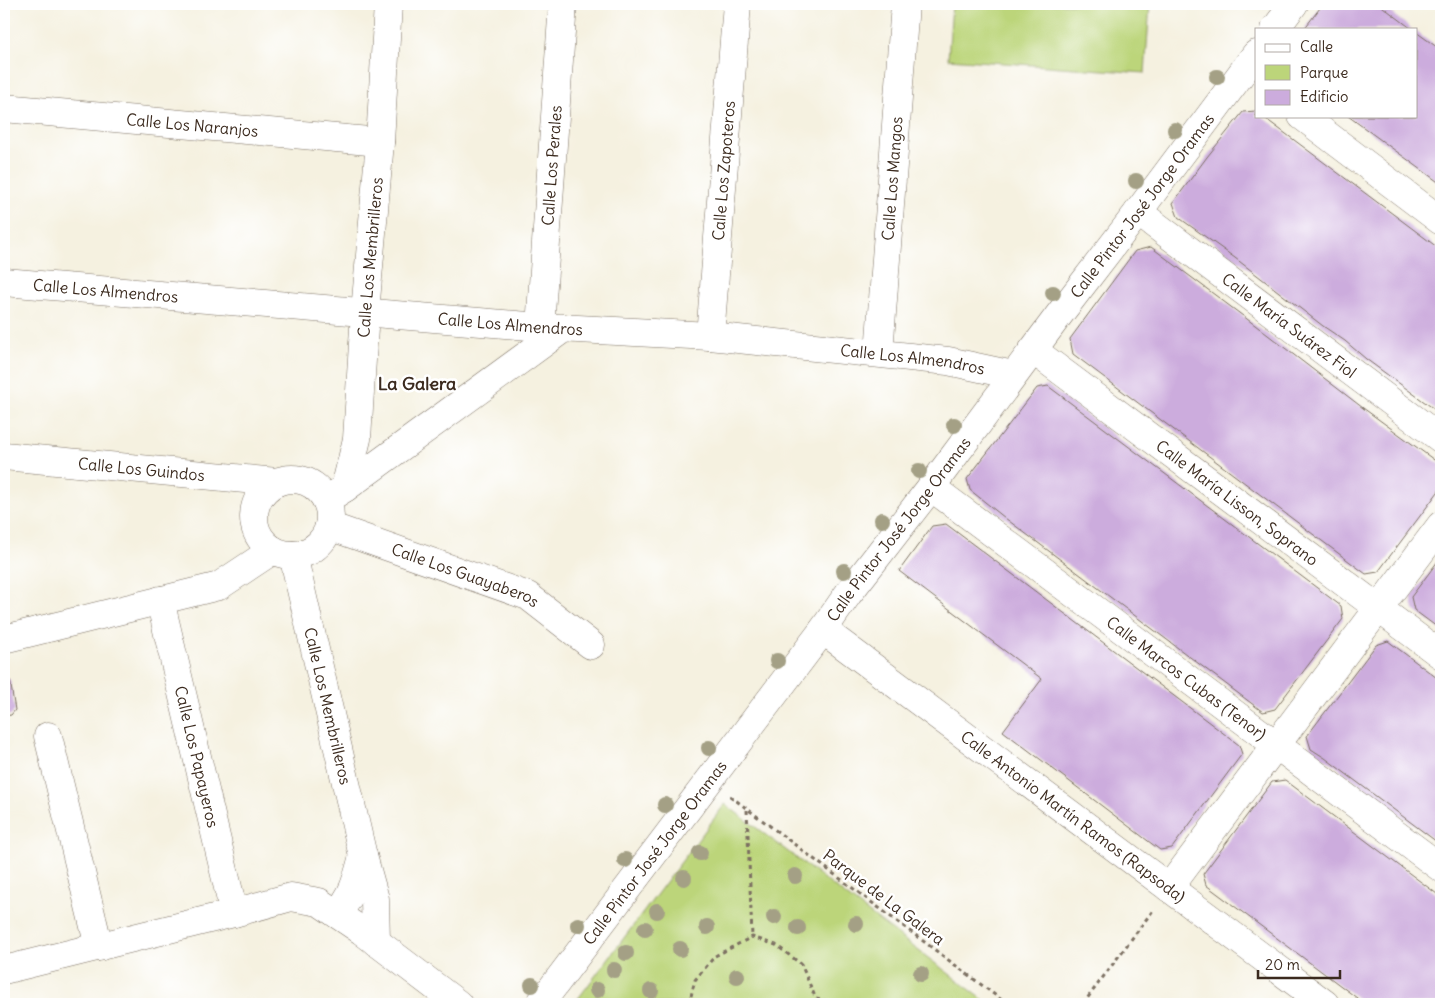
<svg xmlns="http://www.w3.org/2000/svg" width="1445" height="1008" font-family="Delius,sans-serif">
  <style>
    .green { fill: #bcd57a; stroke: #7c804c }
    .building { fill: #ccacdd }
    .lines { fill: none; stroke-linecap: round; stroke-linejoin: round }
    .street-casing { stroke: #7c7062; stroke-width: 29 }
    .path { stroke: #7c7062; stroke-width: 3; stroke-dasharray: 4 4; stroke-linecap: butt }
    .street { stroke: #fff; stroke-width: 28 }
    .tree { fill: #a4a085 }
    .labels { text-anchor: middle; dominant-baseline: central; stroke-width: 5; stroke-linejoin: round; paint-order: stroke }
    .street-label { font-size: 16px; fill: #3b2a1e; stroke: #fff }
    .neighbourhood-label { font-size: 18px; font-weight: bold; fill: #3b2a1e; stroke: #fff }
  </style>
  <rect width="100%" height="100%" fill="#fff"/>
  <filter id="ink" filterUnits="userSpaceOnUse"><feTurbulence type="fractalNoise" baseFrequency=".02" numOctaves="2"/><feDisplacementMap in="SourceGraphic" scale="10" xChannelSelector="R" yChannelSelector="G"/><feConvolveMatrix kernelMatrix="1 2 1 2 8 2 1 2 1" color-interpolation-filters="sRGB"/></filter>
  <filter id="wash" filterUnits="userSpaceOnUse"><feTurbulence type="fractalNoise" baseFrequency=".0096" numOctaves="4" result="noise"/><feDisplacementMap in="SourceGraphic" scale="20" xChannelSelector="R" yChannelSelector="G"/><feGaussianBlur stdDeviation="1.12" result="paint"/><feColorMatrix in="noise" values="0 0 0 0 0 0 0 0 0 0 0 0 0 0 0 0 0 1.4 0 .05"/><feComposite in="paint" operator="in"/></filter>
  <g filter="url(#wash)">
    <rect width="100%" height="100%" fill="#f5f1e0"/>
    <g class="green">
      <polygon points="952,4 1150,4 1145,73 948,59"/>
      <polygon points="725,804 989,1004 574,1004"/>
    </g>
    <g id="blocks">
      <g class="building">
        <polygon points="1323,4 1379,4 1412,29 1304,29"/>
        <polygon points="1416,32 1441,50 1441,184 1348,116 1416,116"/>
        <polygon points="1256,111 1256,116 1262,116 1441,250 1441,414 1366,359 1345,341 1323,326 1235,258 1178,217 1173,203 1207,157 1243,112"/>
        <polygon points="1151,247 1255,325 1363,408 1441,465 1441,488 1378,572 1366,574 1073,354 1070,339 1135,251"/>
        <polygon points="1048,386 1341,606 1343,619 1275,709 1263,712 1005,518 970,490 967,479 1037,388"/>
        <polygon points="946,524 1239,745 1242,754 1172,848 1160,850 1003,731 1042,679 899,571 932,526"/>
        <polygon points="1441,557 1441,630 1414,610 1411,597"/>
        <polygon points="1388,641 1441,681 1441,845 1325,758 1311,749 1307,736 1376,645"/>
        <polygon points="4,676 10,680 15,710 11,715 4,716"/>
        <polygon points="1285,780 1441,897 1441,1004 1365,1004 1206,885 1203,874 1272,782"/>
      </g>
    </g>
  </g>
  <g filter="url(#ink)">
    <use href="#blocks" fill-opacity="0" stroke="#7c7062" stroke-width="1"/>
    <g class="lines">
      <defs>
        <g id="street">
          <polyline points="1275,29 1294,4"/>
          <path id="s1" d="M4,108l376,34"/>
          <polyline points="1302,116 1441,221"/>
          <path id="s2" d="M1138,212l303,227"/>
          <path id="s3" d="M4,282l536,45 170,9 238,25 65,14"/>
          <path id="s4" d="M540,327l23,-323"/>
          <path id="s5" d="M710,336l27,-332"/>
          <path id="s6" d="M1033,350l408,305"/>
          <path id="s7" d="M879,353l26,-349"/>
          <path id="s8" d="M4,456l273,26"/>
          <circle cx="292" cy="517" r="38"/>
          <path id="s9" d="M931,487l510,381"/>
          <polyline points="345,488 564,328"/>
          <path id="s10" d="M326,500l19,-12 12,-49 8,-127 15,-170 8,-138"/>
          <path id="s11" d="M329,526l199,70 63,49"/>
          <path id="s12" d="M293,555l70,301 12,43 1,43"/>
          <path id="s13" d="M160,600l74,313"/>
          <path id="s14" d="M823,630l502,374"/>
          <polyline points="4,639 219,586 273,550"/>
          <polyline points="48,736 99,947"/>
          <polyline points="1169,888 1441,525"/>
          <path d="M337,914c17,-21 19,-32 26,-58"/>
          <polyline points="4,970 234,913 291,897 319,902 362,931 458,1004"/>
          <path id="s15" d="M540,1004l283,-374 25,-36 83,-107 128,-172 79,-103 118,-158"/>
        </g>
      </defs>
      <use href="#street" class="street-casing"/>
      <g class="path">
        <polyline points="730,796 1007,1004"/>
        <polyline points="747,810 752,937"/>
        <polyline points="816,999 846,1004"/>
        <polyline points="689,1004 695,980 715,956 752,937 776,945 801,964 816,999 815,1004"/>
        <polyline points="1083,1004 1154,909"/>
      </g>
      <use href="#street" class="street"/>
    </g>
    <g class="tree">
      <circle cx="1217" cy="77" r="8"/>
      <circle cx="1175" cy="130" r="8"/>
      <circle cx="1136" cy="181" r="8"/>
      <circle cx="1053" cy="293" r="8"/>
      <circle cx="954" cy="425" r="8"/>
      <circle cx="919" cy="471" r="8"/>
      <circle cx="882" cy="520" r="8"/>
      <circle cx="844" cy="571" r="8"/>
      <circle cx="777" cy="661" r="8"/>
      <circle cx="709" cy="748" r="8"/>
      <circle cx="665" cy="805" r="8"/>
      <circle cx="700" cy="853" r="8"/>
      <circle cx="625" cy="860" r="8"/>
      <circle cx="795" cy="876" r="8"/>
      <circle cx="684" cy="878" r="8"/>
      <circle cx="657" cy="911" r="8"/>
      <circle cx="774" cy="917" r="8"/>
      <circle cx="856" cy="924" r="8"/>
      <circle cx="578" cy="925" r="8"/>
      <circle cx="707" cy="927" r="8"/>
      <circle cx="798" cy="928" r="8"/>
      <circle cx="645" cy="929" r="8"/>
      <circle cx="680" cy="949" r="8"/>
      <circle cx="626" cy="953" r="8"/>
      <circle cx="614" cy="970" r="8"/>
      <circle cx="921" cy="974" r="8"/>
      <circle cx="737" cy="976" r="8"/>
      <circle cx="532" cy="985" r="8"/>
      <circle cx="597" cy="990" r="8"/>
      <circle cx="651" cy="991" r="8"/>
    </g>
  </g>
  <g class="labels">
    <g class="street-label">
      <text stroke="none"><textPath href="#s1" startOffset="189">Calle Los Naranjos</textPath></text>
      <text stroke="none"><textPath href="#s4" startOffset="162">Calle Los Perales</textPath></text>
      <text stroke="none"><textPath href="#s5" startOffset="166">Calle Los Zapoteros</textPath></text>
      <text stroke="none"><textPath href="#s7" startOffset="175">Calle Los Mangos</textPath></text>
      <text stroke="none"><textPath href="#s15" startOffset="1000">Calle Pintor José Jorge Oramas</textPath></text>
      <text stroke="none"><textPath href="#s10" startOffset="255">Calle Los Membrilleros</textPath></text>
      <text stroke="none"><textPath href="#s3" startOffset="102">Calle Los Almendros</textPath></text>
      <text stroke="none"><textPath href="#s3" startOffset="508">Calle Los Almendros</textPath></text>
      <text stroke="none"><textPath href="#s2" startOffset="189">Calle María Suárez Fiol</textPath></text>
      <text stroke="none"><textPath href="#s3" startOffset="912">Calle Los Almendros</textPath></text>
      <text stroke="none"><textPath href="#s8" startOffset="138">Calle Los Guindos</textPath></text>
      <text stroke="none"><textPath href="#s6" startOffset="255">Calle María Lisson, Soprano</textPath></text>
      <text stroke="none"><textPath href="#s15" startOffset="595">Calle Pintor José Jorge Oramas</textPath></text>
      <text stroke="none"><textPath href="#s11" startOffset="145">Calle Los Guayaberos</textPath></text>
      <text stroke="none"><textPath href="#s9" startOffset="319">Calle Marcos Cubas (Tenor)</textPath></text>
      <text stroke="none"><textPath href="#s12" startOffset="155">Calle Los Membrilleros</textPath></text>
      <text stroke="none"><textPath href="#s13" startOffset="161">Calle Los Papayeros</textPath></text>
      <text stroke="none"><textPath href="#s14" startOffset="312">Calle Antonio Martín Ramos (Rapsoda)</textPath></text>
      <text stroke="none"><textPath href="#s15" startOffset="190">Calle Pintor José Jorge Oramas</textPath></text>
      <text transform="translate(884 897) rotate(37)">Parque de La Galera</text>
    </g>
    <g class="neighbourhood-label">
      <text x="417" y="383">La Galera</text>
    </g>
  </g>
  <rect width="1445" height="1008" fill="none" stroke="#fff" stroke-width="20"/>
  <rect x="1255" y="28" width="162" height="90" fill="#ffffff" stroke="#b1aaa5"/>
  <rect x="1265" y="44" width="25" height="8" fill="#ffffff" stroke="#b1aaa5"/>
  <text x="1300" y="52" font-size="15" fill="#3b2a1e">Calle</text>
  <rect x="1265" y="65" width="25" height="15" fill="#bcd57a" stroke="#b1aaa5"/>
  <text x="1300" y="78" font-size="15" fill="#3b2a1e">Parque</text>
  <rect x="1265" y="90" width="25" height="15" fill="#ccacdd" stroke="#b1aaa5"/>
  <text x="1300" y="102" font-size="15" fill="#3b2a1e">Edificio</text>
  <path d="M1258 970v8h82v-8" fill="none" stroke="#3b2a1e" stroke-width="2.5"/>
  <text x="1265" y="970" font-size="15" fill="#3b2a1e" stroke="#ffffff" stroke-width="4" paint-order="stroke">20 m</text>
</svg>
